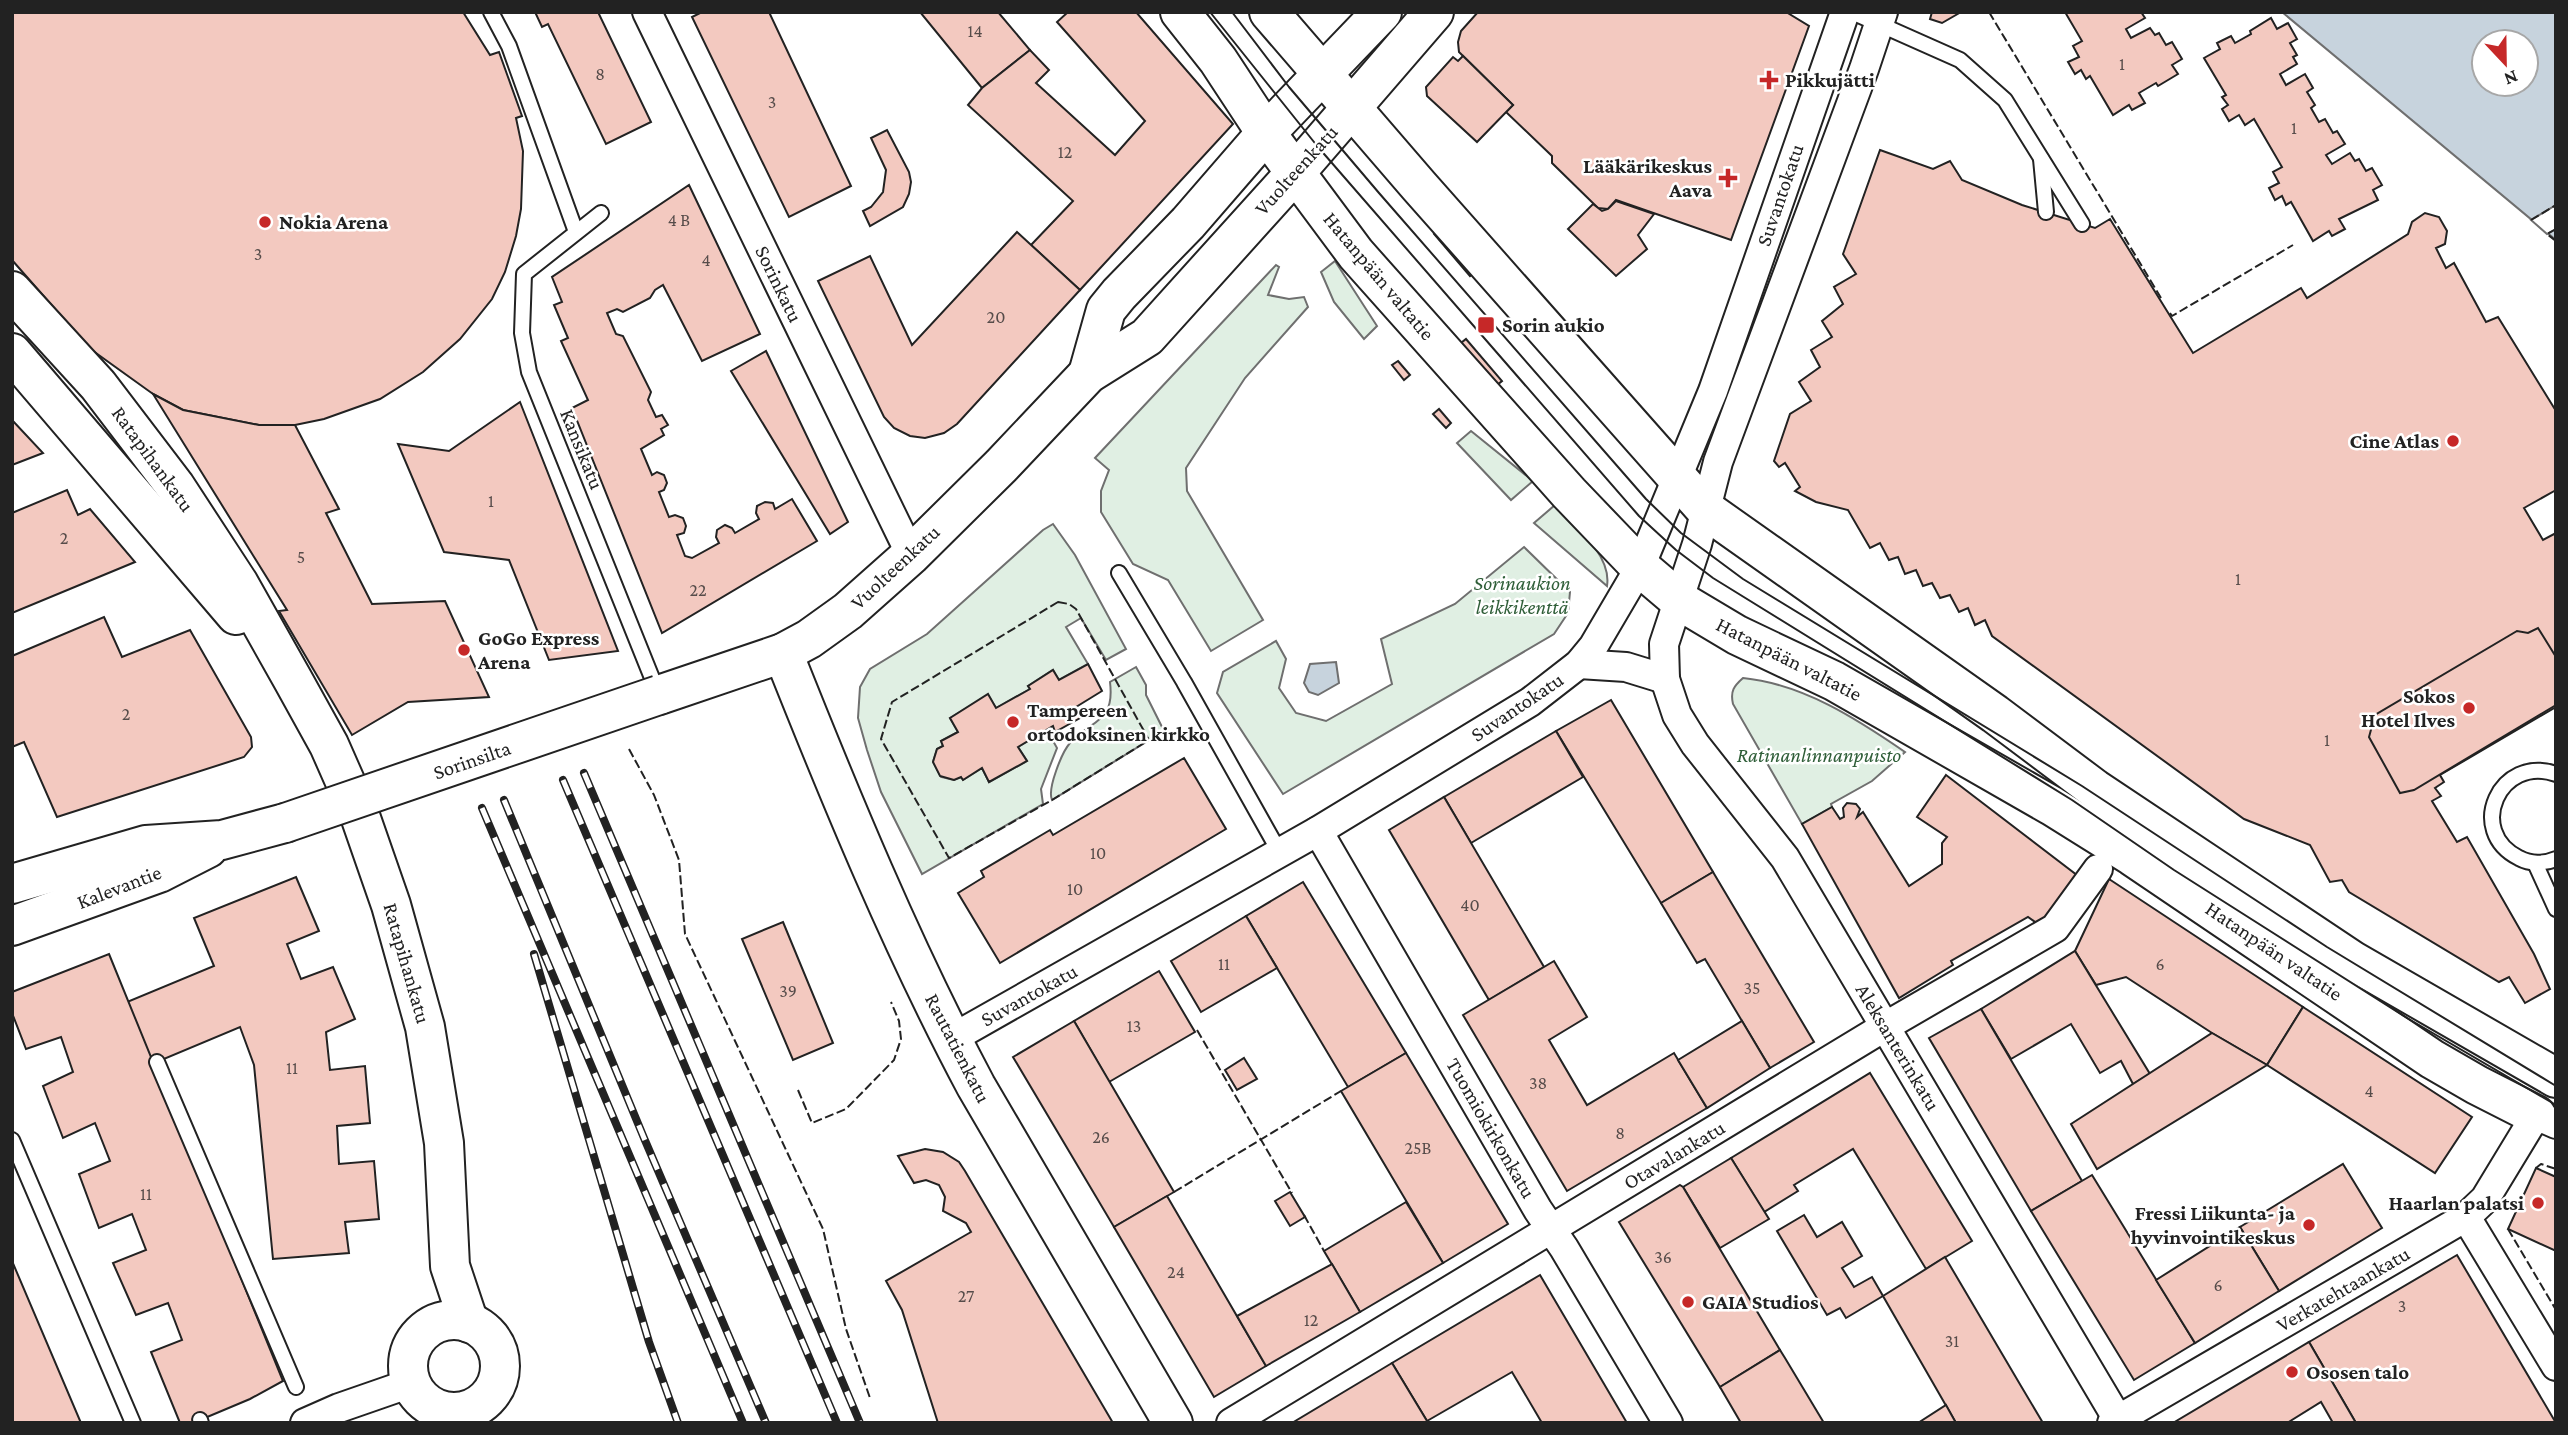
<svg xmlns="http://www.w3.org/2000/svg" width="2568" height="1435" font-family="'Crimson Pro',serif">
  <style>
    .green { fill: #e0efe3; stroke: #6f6f6f; stroke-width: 2 }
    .water { fill: #c7d3dd; stroke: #6f6f6f; stroke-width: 2; fill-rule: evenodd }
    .pier { fill: #fff; stroke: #6f6f6f; stroke-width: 2 }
    .building { fill: #f3c9c0; stroke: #222; stroke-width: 2 }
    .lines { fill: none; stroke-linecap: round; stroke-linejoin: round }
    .lane-casing { stroke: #222; stroke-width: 18 }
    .street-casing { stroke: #222; stroke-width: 32 }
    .secondary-casing { stroke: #222; stroke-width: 42 }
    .primary-casing { stroke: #222; stroke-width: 42 }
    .lane { stroke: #fff; stroke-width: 14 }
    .street { stroke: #fff; stroke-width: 28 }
    .secondary { stroke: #fff; stroke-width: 38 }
    .primary { stroke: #fff; stroke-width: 38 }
    .tram { stroke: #222; stroke-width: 2 }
    .rail-casing { stroke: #222; stroke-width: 8 }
    .rail { stroke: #fff; stroke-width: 5; stroke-dasharray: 16; stroke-linecap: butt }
    .primary-bridge-casing { stroke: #222; stroke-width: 42; stroke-linecap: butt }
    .primary-bridge { stroke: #fff; stroke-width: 38 }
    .fence { stroke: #222; stroke-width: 2; stroke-dasharray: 9 3.5; stroke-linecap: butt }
    .poi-dot { fill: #c62828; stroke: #fff; stroke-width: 2.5 }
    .labels { text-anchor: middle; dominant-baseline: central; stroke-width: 5; stroke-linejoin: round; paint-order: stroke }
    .number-label { font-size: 18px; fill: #564c4a }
    .poi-label { font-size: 21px; font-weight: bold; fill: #222; stroke: #fff; text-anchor: start }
    .street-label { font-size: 21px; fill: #222; stroke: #fff }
    .park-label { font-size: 21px; font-style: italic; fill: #2f5e38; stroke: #fff }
  </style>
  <rect width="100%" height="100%" fill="#fff"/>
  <g class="green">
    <polygon points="1335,261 1377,326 1364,339 1334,302 1321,272"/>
    <polygon points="1276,265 1279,267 1268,295 1289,299 1304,297 1308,307 1245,378 1186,468 1187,491 1263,620 1211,651 1168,580 1133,564 1101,512 1101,491 1109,470 1095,458"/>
    <polygon points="1471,431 1533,481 1511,500 1457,443"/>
    <path d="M1555,505c20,21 57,50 52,81l-73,-63z"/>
    <polygon points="1053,524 1075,555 1126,649 1106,660 1081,618 1066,627 1088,664 1059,680 1053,670 1028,686 1030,689 996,708 988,695 950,718 958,732 941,741 943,746 937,749 933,762 941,777 954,780 961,777 963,780 982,768 989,782 1027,761 1018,747 1047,730 1057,748 1041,789 1043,804 922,874 881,792 867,750 858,718 860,687 870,669 927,634 1043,530"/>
    <polygon points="1524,547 1570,592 1568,613 1554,634 1283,794 1217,693 1223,672 1276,641 1286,659 1279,688 1296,713 1326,721 1392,684 1381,639 1455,604"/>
    <path d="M1136,667l10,18v10l18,36 -112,69c-5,-11 10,-48 18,-57 22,-24 45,-20 40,-61z"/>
    <path d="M1743,678c60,6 114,41 162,74l-33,29 -41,23 1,3 -30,17 -69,-120c-3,-13 1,-18 10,-26z"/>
  </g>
  <g class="water">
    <path d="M2282,12h274v228zM2484,42h42v42h-42z"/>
    <polygon points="1336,662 1339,683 1318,695 1309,692 1304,683 1310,664"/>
  </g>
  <polygon class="pier" points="2556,205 2556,229 2547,234 2531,220"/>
  <g class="building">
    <polygon points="12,12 463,12 490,55 499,52 522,116 516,118 523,151 521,209 516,236 505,272 492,299 460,339 423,372 380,399 324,419 295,425 259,425 183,410 153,394 89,348 12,260"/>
    <polygon points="535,12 598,12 651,122 606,144 548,24 542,27"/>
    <polygon points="702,12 769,12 851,186 789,217 692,17"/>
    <polygon points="920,12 998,12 1030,50 982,88"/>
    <polygon points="1068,12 1136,12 1233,124 1080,290 1031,245 1073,201 968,105 982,88 1030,50 1049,70 1036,83 1115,155 1145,121 1057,22"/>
    <polygon points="1478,12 1786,12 1809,26 1731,240 1616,200 1608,209 1598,208 1552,163 1552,156 1506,112 1513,105 1459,52 1458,42 1461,31"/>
    <polygon points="1932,12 1961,12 1942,23 1930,19"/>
    <polygon points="2065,12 2141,12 2145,18 2126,29 2131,38 2150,28 2155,35 2159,33 2166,45 2172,42 2182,59 2172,65 2178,74 2158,86 2156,83 2139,93 2145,103 2132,110 2129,105 2113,115 2090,76 2086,79 2081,70 2075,74 2068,62 2079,57 2073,46 2082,41"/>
    <polygon points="2271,18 2277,29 2288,23 2297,39 2290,43 2297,55 2293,57 2297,64 2280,74 2286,85 2305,74 2313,88 2307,92 2315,105 2311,108 2319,122 2325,119 2333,133 2337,131 2345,144 2326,155 2332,164 2350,153 2355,161 2359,159 2366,171 2372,168 2382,185 2373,190 2378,200 2339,219 2345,229 2332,236 2329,231 2313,241 2291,202 2286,205 2282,196 2275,200 2269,188 2279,183 2273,172 2282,167 2254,119 2245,125 2239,115 2229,121 2222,109 2228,105 2222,97 2226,95 2204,58 2220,49 2217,43 2231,36 2235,43 2251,34 2250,31"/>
    <polygon points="1463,56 1513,105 1477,142 1427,96 1426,87 1453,57 1458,61"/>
    <polygon points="887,130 909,172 911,182 909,194 903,207 870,226 863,211 871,207 883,192 886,170 871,138"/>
    <polygon points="1880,150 1933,169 1950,161 1962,180 2022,205 2095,228 2110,219 2193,353 2301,288 2307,298 2408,234 2412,222 2425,213 2439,217 2447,231 2445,244 2436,248 2446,268 2454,263 2486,322 2498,317 2556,411 2556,490 2524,508 2543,540 2556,533 2556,707 2440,775 2444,782 2435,788 2441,796 2432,801 2457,842 2467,837 2534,954 2550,989 2525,1003 2509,977 2499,982 2349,892 2342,880 2330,882 2310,845 2244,819 1992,636 1985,620 1975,625 1968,608 1959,612 1950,595 1940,598 1932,583 1923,586 1916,570 1905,574 1898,557 1889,560 1880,543 1870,548 1848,510 1816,502 1795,491 1800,487 1785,463 1779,467 1774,461 1790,414 1811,401 1799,382 1820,367 1811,350 1832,337 1822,321 1843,304 1834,287 1856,274 1843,254"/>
    <polygon points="689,185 760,334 702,361 663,285 655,290 650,298 623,312 617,309 607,313 616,334 623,336 651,392 648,400 656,417 662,415 668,425 661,429 664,435 641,449 652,475 657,472 664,475 667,483 664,490 659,492 669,517 675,515 683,518 686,526 684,533 677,535 685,556 692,558 719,543 716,537 717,530 725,525 732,528 735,533 759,519 756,513 757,506 765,502 773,503 775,509 792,499 817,541 662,633 572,408 588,400 561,341 568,338 554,305 562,302 552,277"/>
    <polygon points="1616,201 1654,214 1638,235 1647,249 1616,276 1568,229 1593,204 1602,211 1608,209"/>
    <polygon points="1439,230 1475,272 1470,276 1434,234"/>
    <polygon points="1017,232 1080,290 957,424 944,433 925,438 910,436 894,428 884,417 818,281 870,256 912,345"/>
    <polygon points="1466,339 1502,381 1497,385 1461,343"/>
    <polygon points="766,351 848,522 830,534 731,371"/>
    <polygon points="1398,361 1410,375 1404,380 1392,365"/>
    <polygon points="153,394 183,410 259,425 295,425 339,509 326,513 372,604 445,601 489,697 408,702 352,735 279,611 287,610"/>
    <polygon points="520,402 618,651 549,660 509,560 444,552 398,444 449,451"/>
    <polygon points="1439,409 1451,423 1446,428 1433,414"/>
    <polygon points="12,420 43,453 12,465"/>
    <polygon points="67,490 78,515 90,509 135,562 12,613 12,513"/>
    <polygon points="104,617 122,657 190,630 251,737 252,747 244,757 57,817 24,742 12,747 12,656"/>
    <polygon points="2538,628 2556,657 2556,705 2414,790 2400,793 2369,737 2375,715 2517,631 2528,633"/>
    <polygon points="1088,664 1102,691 1076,707 1082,717 1055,732 1053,726 1018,747 1027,761 989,782 982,768 963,780 961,777 954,780 940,776 933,762 937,749 943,746 941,741 958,732 950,718 988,694 996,708 1030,689 1028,686 1053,670 1059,680"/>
    <polygon points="1611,700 1713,872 1661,903 1556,731"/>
    <polygon points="1556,731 1583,777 1471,843 1444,797"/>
    <polygon points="1184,758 1226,829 1000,963 958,893 984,877 981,871 1050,830 1053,835"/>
    <polygon points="1946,775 2082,879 2045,929 2028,917 1951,961 1953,965 1899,998 1802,824 1832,807 1840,819 1844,817 1843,808 1847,803 1856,804 1860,809 1857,817 1863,812 1909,886 1942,864 1942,843 1947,837 1917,817"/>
    <polygon points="1444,797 1544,967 1489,1000 1389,830"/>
    <polygon points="1713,872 1814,1042 1770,1068 1705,959 1697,963 1661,903"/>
    <polygon points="296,877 319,931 287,944 301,979 333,967 355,1019 326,1032 330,1070 365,1066 370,1123 337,1126 339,1164 374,1161 379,1219 345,1222 349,1253 273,1259 254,1065 240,1027 152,1064 127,1002 214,966 194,918"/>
    <polygon points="2109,879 2303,1007 2267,1065 2212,1033 2126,977 2096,985 2075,951"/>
    <polygon points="1303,882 1406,1053 1348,1087 1246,916"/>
    <polygon points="1246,916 1277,968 1201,1012 1171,961"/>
    <polygon points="783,922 833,1043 793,1060 742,939"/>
    <polygon points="2075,951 2150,1074 2133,1084 2121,1061 2100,1073 2071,1024 2011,1059 1981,1009"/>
    <polygon points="109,954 283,1381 250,1399 193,1423 180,1423 151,1352 182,1340 168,1303 136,1315 113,1263 146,1250 132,1214 99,1228 79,1174 110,1161 95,1123 63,1138 43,1086 73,1072 61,1037 26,1049 12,1013 12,992"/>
    <polygon points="1554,961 1587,1017 1549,1040 1587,1105 1674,1053 1707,1108 1567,1191 1463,1015"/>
    <polygon points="1159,971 1195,1032 1109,1082 1074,1021"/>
    <polygon points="2303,1007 2472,1117 2435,1173 2267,1065"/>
    <polygon points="1981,1009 2082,1181 2031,1211 1929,1038"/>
    <polygon points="1074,1021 1174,1192 1114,1227 1013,1057"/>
    <polygon points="1742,1021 1770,1068 1707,1108 1678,1060"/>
    <polygon points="2212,1033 2267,1065 2097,1169 2071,1124"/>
    <polygon points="1406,1053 1508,1224 1443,1263 1341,1091"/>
    <polygon points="1244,1058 1257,1079 1237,1090 1225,1070"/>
    <polygon points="1870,1073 1972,1241 1926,1269 1853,1149 1794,1185 1798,1191 1764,1212 1731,1158"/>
    <polygon points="925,1149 943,1152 959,1162 965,1171 1113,1423 938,1423 902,1310 886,1281 971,1232 966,1223 943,1211 945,1197 939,1185 926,1180 914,1183 898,1156"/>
    <polygon points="1731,1158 1769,1219 1720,1248 1683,1187"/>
    <polygon points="2343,1164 2382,1228 2279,1291 2240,1227"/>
    <polygon points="2536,1168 2556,1177 2556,1251 2508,1229"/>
    <polygon points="2092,1175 2195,1343 2134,1380 2031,1211"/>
    <polygon points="1680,1185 1683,1187 1780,1350 1720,1387 1619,1222"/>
    <polygon points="1290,1192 1305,1217 1290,1226 1275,1201"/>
    <polygon points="1167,1196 1266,1366 1214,1397 1114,1227"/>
    <polygon points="1406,1202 1443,1263 1360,1312 1324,1251"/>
    <polygon points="1804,1215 1817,1237 1842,1222 1862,1256 1842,1268 1854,1287 1872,1277 1883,1296 1846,1318 1840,1308 1827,1315 1777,1231"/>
    <polygon points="2240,1227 2279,1291 2195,1343 2156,1280"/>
    <polygon points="2457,1255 2556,1423 2356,1423 2309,1342"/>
    <polygon points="1945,1257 2021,1386 2043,1423 1956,1423 1883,1296"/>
    <polygon points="12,1261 81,1423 12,1423"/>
    <polygon points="1332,1264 1360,1312 1266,1366 1237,1316"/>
    <polygon points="1540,1275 1627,1423 1542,1423 1512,1372 1427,1421 1392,1363"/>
    <polygon points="2309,1342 2356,1423 2333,1423 2321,1402 2287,1423 2173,1423"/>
    <polygon points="1780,1350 1785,1358 1824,1423 1741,1423 1720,1387"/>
    <polygon points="1392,1363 1427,1421 1424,1423 1292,1423"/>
    <polygon points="1946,1405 1956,1423 1918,1423"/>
  </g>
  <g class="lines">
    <defs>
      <g id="lane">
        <polyline points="491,12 509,46 576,232"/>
        <polyline points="1852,12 1960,60 2005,100 2082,224"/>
        <polyline points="2041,159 2046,212"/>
        <polyline points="601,213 524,274 522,333 529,372 658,693"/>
        <polyline points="1119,573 1184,682 1280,853"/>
        <path d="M2556,774c-56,-20 -91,57 -37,84 11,6 25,6 37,1"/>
        <polyline points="2535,863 2556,909"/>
        <polyline points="157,1062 296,1387"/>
        <polyline points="12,1140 133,1423"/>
        <polyline points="200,1420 201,1423"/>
      </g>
      <g id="street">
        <polyline points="647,12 911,555"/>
        <polyline points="1883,12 1864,69 1718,462 1697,544 1664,644 1665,679 1677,715 1695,744 1785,858 2120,1423"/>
        <polyline points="1579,664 1626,667 1665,679"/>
        <polyline points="1318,831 1538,1210 1564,1248 1668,1423"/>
        <polyline points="951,1039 1318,831 1530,702 1579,664 1593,647 1640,567 1713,391 1845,12"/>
        <polyline points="2466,1217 2556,1366"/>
        <polyline points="305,1423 339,1408 411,1383"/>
        <polyline points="1231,1423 1886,1026 2055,928 2098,869"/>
        <polyline points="2112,1423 2466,1217 2485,1199 2536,1115 2556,1124"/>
      </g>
      <g id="secondary">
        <polyline points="1180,12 1218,60 1266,133 1356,254 1569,493 1640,567 1680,601 1737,635 1834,681 2052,806 2132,856 2432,1059 2477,1085 2536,1115"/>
        <polyline points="1269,12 1419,186 1706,510 1995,714 2095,789 2353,961 2556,1078"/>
        <path d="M783,653c58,146 119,294 193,433l197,337"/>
      </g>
      <g id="primary">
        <polyline points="12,291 98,385 175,486 239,584 293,680 329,745 359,813 391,905 425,1027 444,1143 450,1266 469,1323"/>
        <polyline points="12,353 236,615"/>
        <polyline points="1088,374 1106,310 1119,294 1188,223 1266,133 1382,12"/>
        <polyline points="659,695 783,653 809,639 848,611 911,555 1001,466 1088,374 1147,337 1295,173 1434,12"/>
        <polyline points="12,884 146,845 222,840 285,823"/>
        <polyline points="12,926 159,873 208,848"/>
        <circle cx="454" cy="1366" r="46"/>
      </g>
    </defs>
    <use href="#lane" class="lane-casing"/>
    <use href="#street" class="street-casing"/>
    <use href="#secondary" class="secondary-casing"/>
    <use href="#primary" class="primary-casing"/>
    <use href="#lane" class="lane"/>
    <use href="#street" class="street"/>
    <use href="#secondary" class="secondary"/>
    <use href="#primary" class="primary"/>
    <g class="tram">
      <polyline points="1210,12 1318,147 1639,516 1676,550 1713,578 2072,800 2174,870 2407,1018 2556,1105"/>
      <polyline points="1232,12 1289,87 1379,193 1646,499 1681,533 1743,579 2082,786 2327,947 2556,1086"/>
    </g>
    <defs>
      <g id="rail">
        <polyline points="584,773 860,1423"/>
        <polyline points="563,780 837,1423"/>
        <polyline points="504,800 644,1138 766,1423"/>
        <polyline points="482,808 743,1423"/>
        <polyline points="534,954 649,1342 678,1423"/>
      </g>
    </defs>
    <use href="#rail" class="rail-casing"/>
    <use href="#rail" class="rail"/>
    <defs>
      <polyline id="primary-bridge" points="285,823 659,695"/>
    </defs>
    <use href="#primary-bridge" class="primary-bridge-casing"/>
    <use href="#primary-bridge" class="primary-bridge"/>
    <g class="fence">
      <polyline points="1989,12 2161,298"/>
      <polyline points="2531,220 2556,205"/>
      <polyline points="2556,229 2547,234 2556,241"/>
      <polyline points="2170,313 2172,316 2293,245"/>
      <polygon points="1058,602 1069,604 1076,609 1149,740 1052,800 949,858 881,739 892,702"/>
      <polyline points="629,749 654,795 679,860 685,934 823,1229 846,1329 870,1398"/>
      <polyline points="1197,1030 1292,1193"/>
      <polyline points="798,1090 812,1123 846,1109 894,1060 901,1039 899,1021 891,1002"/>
      <polyline points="2536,1168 2541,1164 2556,1169"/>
      <polyline points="1174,1192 1341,1091"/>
      <polyline points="1304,1215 1324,1251"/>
      <polyline points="2508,1229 2556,1310"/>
    </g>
  </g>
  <g class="poi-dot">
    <path d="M1765.5 69.5h7v7h7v7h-7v7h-7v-7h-7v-7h7z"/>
    <path d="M1724.5 167.5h7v7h7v7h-7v7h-7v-7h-7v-7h7z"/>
    <circle cx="265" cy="222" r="7"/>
    <rect x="1477" y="316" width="18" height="18" rx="3.5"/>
    <circle cx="2453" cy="441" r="7"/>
    <circle cx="464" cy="650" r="7"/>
    <circle cx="2469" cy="708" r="7"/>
    <circle cx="1013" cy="722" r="7"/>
    <circle cx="2538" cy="1203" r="7"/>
    <circle cx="2309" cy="1225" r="7"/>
    <circle cx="1688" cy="1302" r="7"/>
    <circle cx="2292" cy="1372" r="7"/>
  </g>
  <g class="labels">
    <g class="number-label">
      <text x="975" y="31">14</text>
      <text x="2122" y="64">1</text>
      <text x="600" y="74">8</text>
      <text x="772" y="102">3</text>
      <text x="2294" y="128">1</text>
      <text x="1065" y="152">12</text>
      <text x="679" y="220">4 B</text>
      <text x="258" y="254">3</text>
      <text x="706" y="260">4</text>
      <text x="996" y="317">20</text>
      <text x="491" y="501">1</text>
      <text x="64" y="538">2</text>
      <text x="301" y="557">5</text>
      <text x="2238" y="579">1</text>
      <text x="698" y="590">22</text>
      <text x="126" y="714">2</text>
      <text x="2327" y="740">1</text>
      <text x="1098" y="853">10</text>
      <text x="1075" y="889">10</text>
      <text x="1470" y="905">40</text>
      <text x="1224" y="964">11</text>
      <text x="2160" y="964">6</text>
      <text x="1752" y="988">35</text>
      <text x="788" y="991">39</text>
      <text x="1134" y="1026">13</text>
      <text x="292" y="1068">11</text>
      <text x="1538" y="1083">38</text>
      <text x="2369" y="1091">4</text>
      <text x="1620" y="1133">8</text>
      <text x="1101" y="1137">26</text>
      <text x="1418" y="1148">25B</text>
      <text x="146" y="1194">11</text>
      <text x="1663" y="1257">36</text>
      <text x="1176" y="1272">24</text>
      <text x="2218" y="1285">6</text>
      <text x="966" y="1296">27</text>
      <text x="2402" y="1306">3</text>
      <text x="1311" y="1320">12</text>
      <text x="1952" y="1341">31</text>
    </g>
    <g class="poi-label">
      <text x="1785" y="80">Pikkujätti</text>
      <text x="1712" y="166" text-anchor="end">Lääkärikeskus<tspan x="1712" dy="24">Aava</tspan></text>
      <text x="279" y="222">Nokia Arena</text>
      <text x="1502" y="325">Sorin aukio</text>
      <text x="2439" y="441" text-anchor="end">Cine Atlas</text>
      <text x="478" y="638">GoGo Express<tspan x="478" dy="24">Arena</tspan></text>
      <text x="2455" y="696" text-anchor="end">Sokos<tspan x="2455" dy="24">Hotel Ilves</tspan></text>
      <text x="1027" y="710">Tampereen<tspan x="1027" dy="24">ortodoksinen kirkko</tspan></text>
      <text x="2524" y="1203" text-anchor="end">Haarlan palatsi</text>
      <text x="2295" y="1213" text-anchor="end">Fressi Liikunta- ja<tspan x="2295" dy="24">hyvinvointikeskus</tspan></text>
      <text x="1702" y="1302">GAIA Studios</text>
      <text x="2306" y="1372">Ososen talo</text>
    </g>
    <g class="street-label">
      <text transform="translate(1296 170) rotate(-48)">Vuolteenkatu</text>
      <text transform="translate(1780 195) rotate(-71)">Suvantokatu</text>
      <text transform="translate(1379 276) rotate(50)">Hatanpään valtatie</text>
      <text transform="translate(779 284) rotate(64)">Sorinkatu</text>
      <text transform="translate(582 449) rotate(68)">Kansikatu</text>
      <text transform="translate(153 459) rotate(54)">Ratapihankatu</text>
      <text transform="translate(895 567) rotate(-43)">Vuolteenkatu</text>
      <text transform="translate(1789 659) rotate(27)">Hatanpään valtatie</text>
      <text transform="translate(1517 707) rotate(-34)">Suvantokatu</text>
      <text transform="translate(472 760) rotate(-19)">Sorinsilta</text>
      <text transform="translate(119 887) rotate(-21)">Kalevantie</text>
      <text transform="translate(2274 951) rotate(34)">Hatanpään valtatie</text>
      <text transform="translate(407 963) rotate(74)">Ratapihankatu</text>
      <text transform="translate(1029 995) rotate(-29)">Suvantokatu</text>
      <text transform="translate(1898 1047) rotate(59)">Aleksanterinkatu</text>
      <text transform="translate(958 1048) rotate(63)">Rautatienkatu</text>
      <text transform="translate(1491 1128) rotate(60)">Tuomiokirkonkatu</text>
      <text transform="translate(1674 1155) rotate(-31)">Otavalankatu</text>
      <text transform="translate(2343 1289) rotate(-30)">Verkatehtaankatu</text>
    </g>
    <g class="park-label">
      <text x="1522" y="583">Sorinaukion<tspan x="1522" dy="24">leikkikenttä</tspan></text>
      <text x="1819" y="755">Ratinanlinnanpuisto</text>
    </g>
  </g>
  <rect width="2568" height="1435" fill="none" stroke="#222222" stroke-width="28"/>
  <g transform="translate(2505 63) rotate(158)"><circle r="33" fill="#ffffff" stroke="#a7a7a7" stroke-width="2"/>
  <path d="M0-5L12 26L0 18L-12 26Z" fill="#c62828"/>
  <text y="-10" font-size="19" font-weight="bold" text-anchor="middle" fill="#222222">N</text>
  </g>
</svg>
